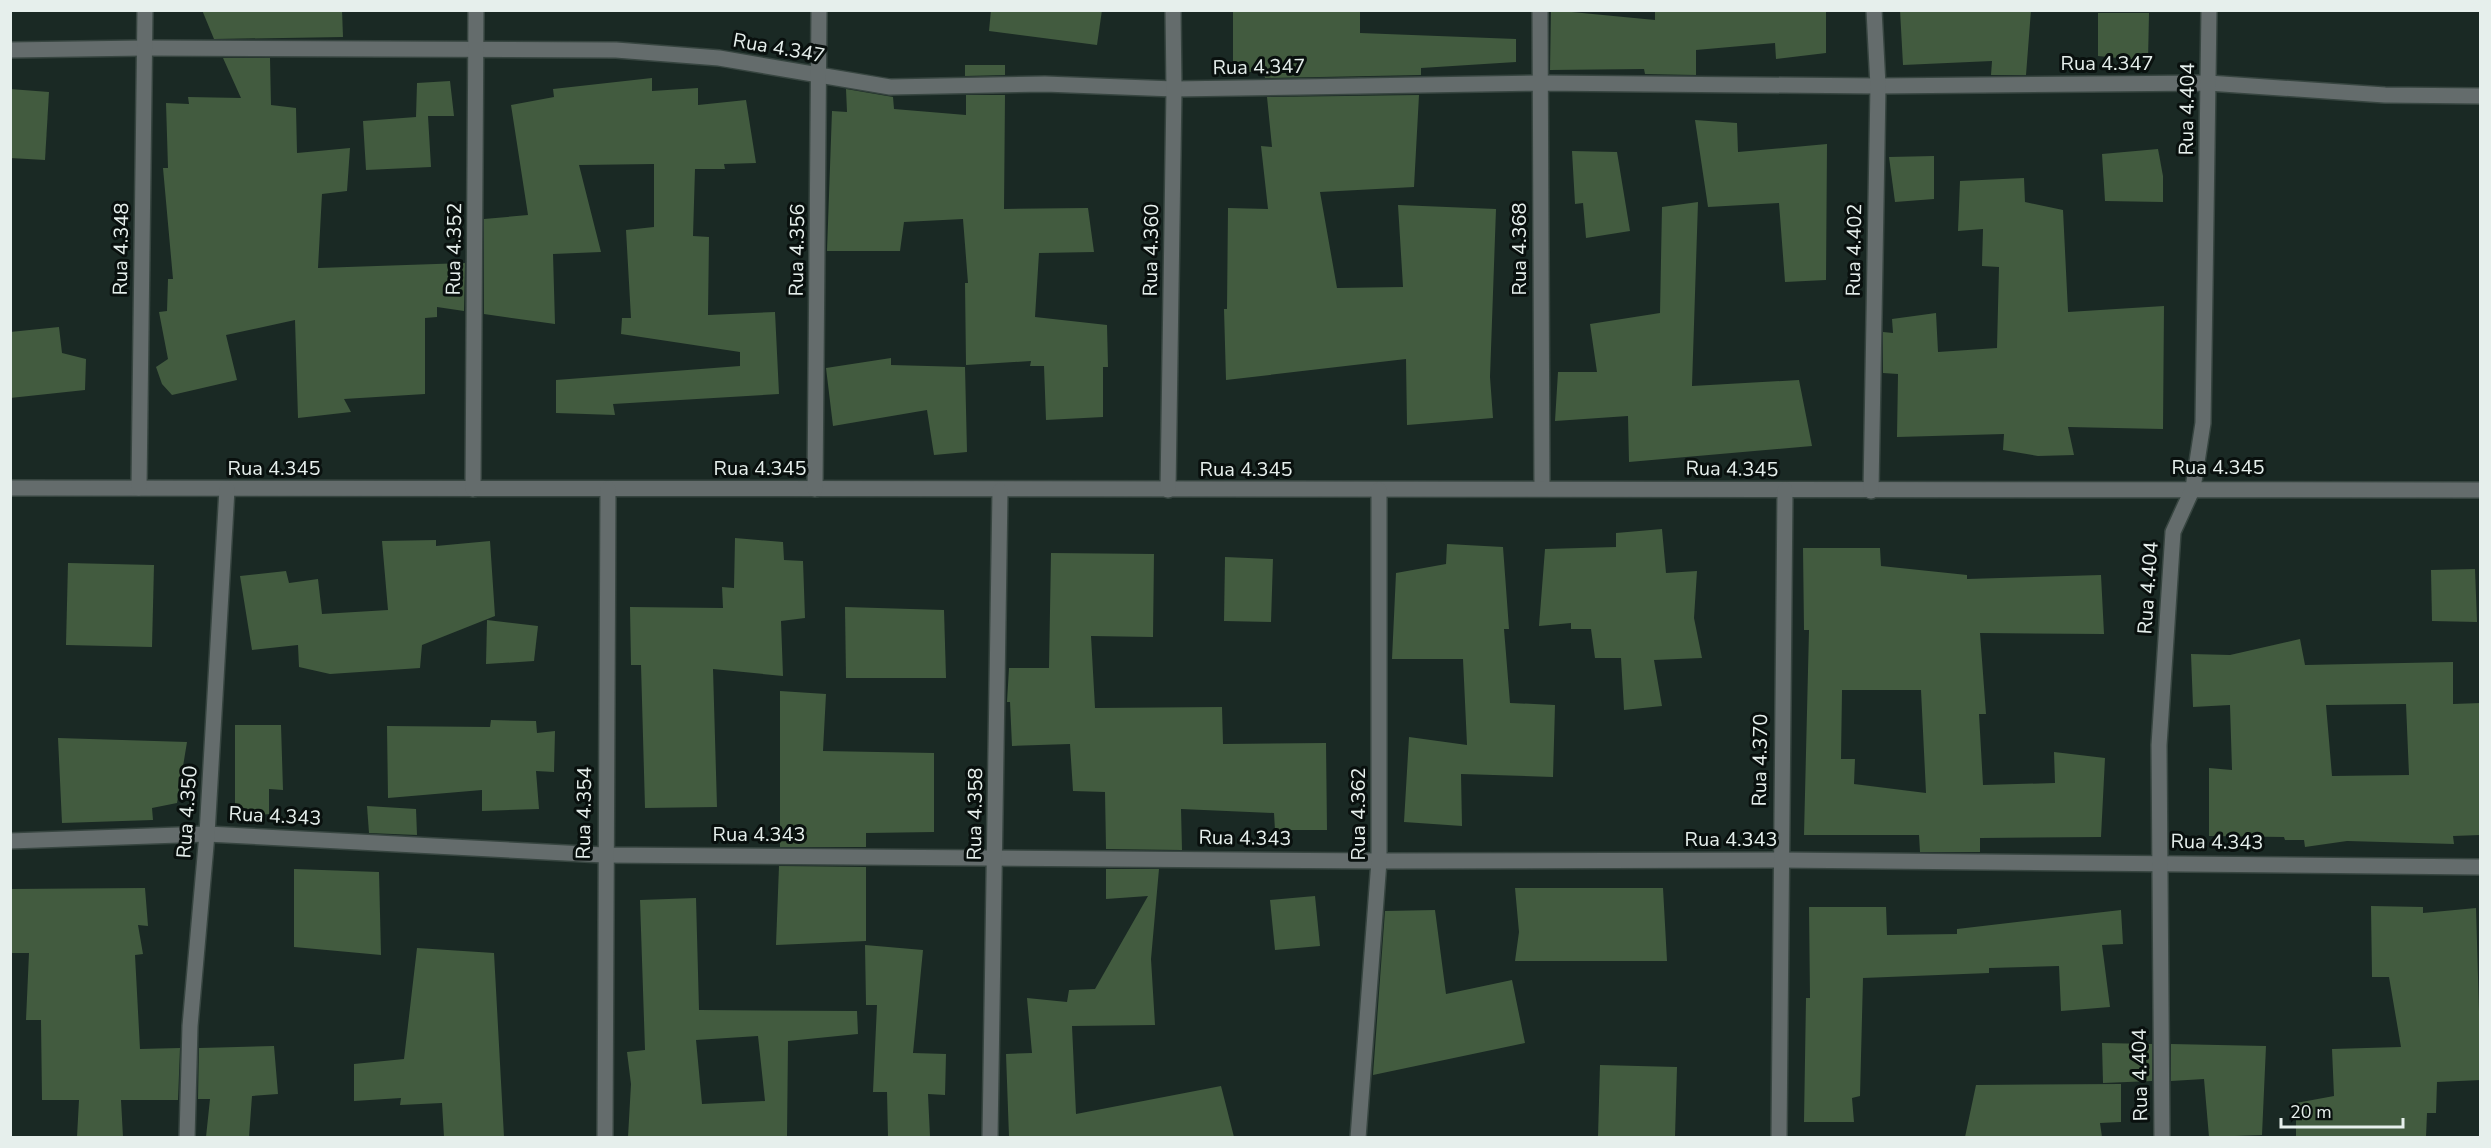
<svg xmlns="http://www.w3.org/2000/svg" width="2491" height="1148" font-family="'Nunito Sans',sans-serif">
  <style>
    .building { fill: #425b3f; fill-rule: evenodd }
    .lines { fill: none; stroke-linecap: round; stroke-linejoin: round }
    .minor-casing { stroke: #374540; stroke-width: 18 }
    .minor { stroke: #646c6c; stroke-width: 15 }
    .labels { text-anchor: middle; dominant-baseline: central; stroke-width: 6; stroke-linejoin: round; paint-order: stroke }
    .street-label { font-size: 20px; fill: #e6efec; stroke: #09100e }
  </style>
  <rect width="100%" height="100%" fill="#1a2924"/>
  <g class="building">
    <polygon points="202,10 342,10 343,37 214,39"/>
    <polygon points="991,10 1102,10 1097,45 989,31"/>
    <polygon points="1233,10 1360,12 1360,33 1516,39 1516,62 1421,68 1421,75 1265,78 1264,71 1233,73"/>
    <polygon points="1551,10 1655,20 1655,10 1826,10 1826,53 1776,59 1775,43 1696,50 1696,75 1645,74 1644,69 1550,70"/>
    <polygon points="1900,10 2031,10 2026,75 1991,75 1992,61 1903,65"/>
    <polygon points="2098,13 2149,13 2148,61 2098,56"/>
    <polygon points="223,58 270,58 271,105 296,108 297,153 350,148 347,191 322,194 318,268 465,263 464,311 437,307 437,317 425,318 425,394 344,399 351,412 298,418 295,320 226,335 237,380 172,395 162,384 156,367 168,359 159,312 167,311 168,279 173,279 163,168 168,168 166,103 189,104 188,97 241,98"/>
    <polygon points="965,65 1005,65 1005,75 965,76"/>
    <polygon points="652,78 652,91 698,88 698,105 746,100 756,163 724,164 725,169 695,169 693,236 709,237 708,315 775,312 779,394 613,404 615,415 556,413 556,380 740,366 740,352 621,334 622,318 631,318 626,230 654,227 654,164 579,165 601,252 553,254 555,324 484,314 484,219 528,215 511,105 554,97 553,89"/>
    <polygon points="450,81 454,116 428,116 431,167 366,170 363,121 416,117 417,83"/>
    <polygon points="10,89 49,92 45,160 10,158"/>
    <polygon points="846,89 893,97 894,109 966,115 966,95 1005,95 1004,209 1088,208 1094,252 1039,253 1035,317 1107,325 1108,367 1103,367 1103,417 1046,420 1044,366 1030,366 1031,361 966,365 965,283 968,283 963,219 904,222 900,251 827,251 832,111 847,112"/>
    <polygon points="1419,95 1414,187 1320,192 1337,288 1403,287 1398,205 1496,209 1490,377 1493,418 1407,425 1406,359 1226,380 1224,309 1227,309 1228,208 1268,209 1261,146 1272,147 1267,97"/>
    <polygon points="1695,120 1737,123 1738,152 1827,144 1826,280 1785,282 1779,203 1708,207"/>
    <polygon points="2158,149 2163,176 2163,202 2105,201 2102,154"/>
    <polygon points="1572,151 1617,152 1630,231 1586,238 1583,203 1575,204"/>
    <polygon points="1934,156 1934,199 1895,202 1889,157"/>
    <polygon points="2024,178 2025,202 2063,210 2068,312 2164,306 2163,429 2068,427 2074,455 2038,456 2003,450 2004,434 1897,437 1898,374 1883,373 1883,332 1893,333 1892,319 1936,313 1938,352 1997,348 1999,267 1982,266 1983,229 1958,231 1960,181"/>
    <polygon points="1698,202 1692,386 1799,380 1812,446 1629,462 1628,416 1555,421 1558,372 1597,372 1590,324 1660,313 1662,207"/>
    <polygon points="59,327 62,353 86,359 85,390 10,398 10,332"/>
    <polygon points="891,358 891,365 965,367 967,452 934,455 927,410 833,426 826,368"/>
    <polygon points="1662,529 1666,573 1697,571 1694,618 1702,658 1654,660 1662,706 1624,710 1621,658 1595,658 1591,629 1571,629 1571,623 1539,626 1545,549 1616,547 1616,533"/>
    <polygon points="735,538 783,542 784,560 803,561 805,618 781,621 783,676 713,669 717,807 645,808 641,665 631,665 630,607 723,608 722,587 734,588"/>
    <polygon points="436,540 436,546 490,541 495,616 422,645 420,668 330,674 299,667 298,645 252,650 240,576 286,571 289,583 318,579 322,614 388,610 382,541"/>
    <polygon points="1447,544 1503,547 1509,629 1504,629 1510,703 1555,705 1553,777 1461,774 1462,826 1404,822 1409,737 1467,745 1463,659 1392,659 1396,573 1446,564"/>
    <path d="M1803,548h77l1,18 86,9v4l134,-4 3,59 -124,-1 6,81h-7l4,71 72,-2 -1,-31 51,6 -4,79 -121,1v14h-60l-1,-17h-115l5,-205h-5zM1842,690h79l5,103 -72,-9 1,-25h-14z"/>
    <polygon points="1051,553 1154,554 1153,637 1091,636 1095,708 1222,707 1223,744 1326,743 1327,830 1275,830 1274,813 1181,809 1182,850 1106,849 1105,792 1073,791 1070,744 1012,746 1010,702 1007,702 1009,668 1049,668"/>
    <polygon points="1225,557 1273,559 1271,622 1224,621"/>
    <polygon points="68,563 154,565 152,647 66,645"/>
    <polygon points="2475,569 2477,622 2432,621 2431,570"/>
    <polygon points="845,607 944,610 946,678 846,678"/>
    <polygon points="487,620 538,626 534,661 486,664"/>
    <path d="M2300,639l5,26 148,-3v42l28,-1 -1,132 -27,1 1,8 -107,-3 -42,6 -1,-7h-19l-1,-3 -75,-1v-68l23,2 -2,-65 -37,2 -2,-53 39,1zM2406,704l3,71 -77,1 -6,-71z"/>
    <polygon points="780,691 826,694 823,751 934,753 934,832 866,833 866,847 780,847"/>
    <polygon points="491,720 536,721 537,733 555,731 554,772 536,771 539,809 482,811 482,790 388,798 387,726 490,727"/>
    <polygon points="235,725 281,725 283,790 269,789 269,814 235,818"/>
    <polygon points="58,738 187,742 177,803 152,808 153,820 62,823"/>
    <polygon points="367,806 416,809 417,835 369,833"/>
    <polygon points="779,866 866,867 866,941 776,945"/>
    <polygon points="294,869 379,872 381,955 294,947"/>
    <polygon points="1106,869 1159,869 1151,959 1155,1025 1072,1026 1076,1114 1221,1086 1234,1137 1009,1137 1006,1054 1032,1053 1027,998 1067,1002 1069,990 1095,989 1148,896 1106,899"/>
    <polygon points="145,888 148,926 138,925 143,954 135,955 140,1049 180,1048 178,1100 121,1100 123,1137 77,1137 79,1100 42,1100 41,1020 26,1020 29,953 10,953 10,889"/>
    <polygon points="1515,888 1663,888 1667,961 1515,961 1519,932"/>
    <polygon points="1315,896 1320,946 1275,950 1270,900"/>
    <path d="M696,898l3,112 158,1 1,23 -70,7 -1,96h-159l3,-53 -4,-32 18,-2 -5,-150zM758,1036l7,65 -63,3 -6,-64z"/>
    <polygon points="2371,906 2423,907 2423,913 2476,908 2481,1080 2437,1082 2436,1113 2427,1113 2426,1137 2296,1137 2296,1103 2334,1096 2332,1049 2401,1047 2389,977 2372,977"/>
    <polygon points="1809,907 1886,907 1887,935 1957,934 1957,929 2121,910 2123,944 2102,945 2110,1007 2061,1011 2059,966 1989,968 1989,973 1863,978 1860,1096 1852,1098 1854,1122 1804,1122 1806,998 1810,998"/>
    <polygon points="1435,910 1446,994 1512,980 1525,1043 1373,1075 1385,911"/>
    <polygon points="865,945 923,950 913,1053 946,1054 945,1095 928,1094 930,1137 888,1137 887,1092 873,1092 877,1005 866,1005"/>
    <polygon points="417,948 494,953 504,1137 444,1137 442,1103 400,1105 401,1098 354,1101 354,1064 404,1059"/>
    <polygon points="2102,1043 2152,1044 2152,1081 2103,1083"/>
    <polygon points="2171,1044 2266,1046 2262,1135 2209,1137 2204,1079 2171,1081"/>
    <polygon points="274,1046 278,1094 252,1096 249,1137 206,1137 210,1099 198,1099 199,1048"/>
    <polygon points="1600,1065 1677,1067 1675,1137 1598,1137"/>
    <polygon points="2121,1084 2121,1122 2100,1123 2102,1137 1965,1137 1976,1085"/>
  </g>
  <g class="lines">
    <defs>
      <g id="minor">
        <polyline points="1540,10 1542,488"/>
        <polyline points="10,50 144,48 616,50 719,58 890,87 1045,84 1174,89 1539,83 1878,86 2208,83 2385,95 2480,96"/>
        <polyline points="10,488 2480,490"/>
        <polyline points="139,488 145,10"/>
        <polyline points="473,489 476,10"/>
        <polyline points="815,489 819,10"/>
        <polyline points="1168,490 1174,89 1173,10"/>
        <polyline points="1871,491 1878,86 1874,10"/>
        <polyline points="10,841 207,834 604,855 1379,861 1779,860 2480,867"/>
        <polyline points="187,1138 190,1026 207,834 227,489"/>
        <polyline points="605,1138 608,489"/>
        <polyline points="990,1138 1000,491"/>
        <polyline points="1358,1138 1379,861 1379,490"/>
        <polyline points="1779,1138 1785,490"/>
        <polyline points="2162,1138 2159,745 2173,532 2193,488 2203,423 2209,10"/>
      </g>
    </defs>
    <use href="#minor" class="minor-casing"/>
    <use href="#minor" class="minor"/>
  </g>
  <g class="labels">
    <g class="street-label">
      <text transform="translate(779 48) rotate(10)">Rua 4.347</text>
      <text x="2107" y="63">Rua 4.347</text>
      <text transform="translate(1259 67) rotate(-1)">Rua 4.347</text>
      <text transform="translate(2187 109) rotate(-89)">Rua 4.404</text>
      <text transform="translate(121 249) rotate(-89)">Rua 4.348</text>
      <text transform="translate(454 249) rotate(-89)">Rua 4.352</text>
      <text transform="translate(1519 249) rotate(-90)">Rua 4.368</text>
      <text transform="translate(797 250) rotate(-89)">Rua 4.356</text>
      <text transform="translate(1151 250) rotate(-89)">Rua 4.360</text>
      <text transform="translate(1854 250) rotate(-89)">Rua 4.402</text>
      <text x="2218" y="467">Rua 4.345</text>
      <text x="274" y="468">Rua 4.345</text>
      <text x="760" y="468">Rua 4.345</text>
      <text x="1246" y="469">Rua 4.345</text>
      <text transform="translate(1732 469) rotate(1)">Rua 4.345</text>
      <text transform="translate(2148 588) rotate(-86)">Rua 4.404</text>
      <text transform="translate(1760 760) rotate(-89)">Rua 4.370</text>
      <text transform="translate(187 812) rotate(-86)">Rua 4.350</text>
      <text transform="translate(584 813) rotate(-89)">Rua 4.354</text>
      <text transform="translate(975 814) rotate(-89)">Rua 4.358</text>
      <text transform="translate(1358 814) rotate(-90)">Rua 4.362</text>
      <text transform="translate(275 816) rotate(3)">Rua 4.343</text>
      <text x="759" y="834">Rua 4.343</text>
      <text transform="translate(1245 838) rotate(1)">Rua 4.343</text>
      <text x="1731" y="839">Rua 4.343</text>
      <text transform="translate(2217 842) rotate(1)">Rua 4.343</text>
      <text transform="translate(2140 1075) rotate(-91)">Rua 4.404</text>
    </g>
  </g>
  <rect width="2491" height="1148" fill="none" stroke="#e6efec" stroke-width="24"/>
  <path d="M2281 1118v9h122v-9" fill="none" stroke="#e6efec" stroke-width="3"/>
  <text x="2290" y="1118" font-size="18" fill="#e6efec" stroke="#09100e" stroke-width="4.5" paint-order="stroke">20 m</text>
</svg>
